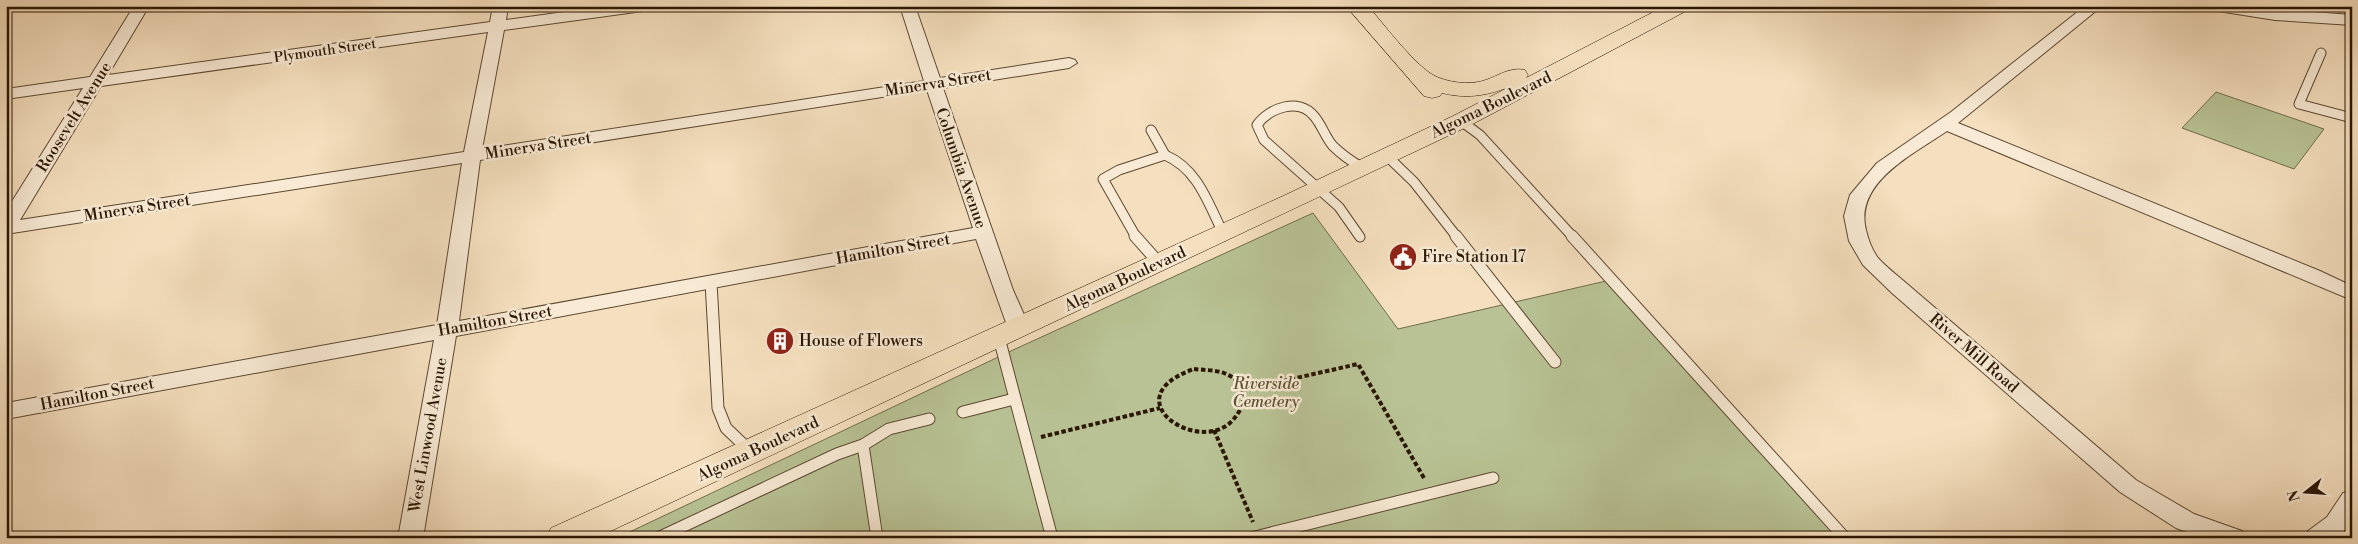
<svg xmlns="http://www.w3.org/2000/svg" width="2358" height="544" font-family="'Libre Bodoni',serif">
  <style>
    .green { fill: #b8c294; stroke: #716c4b }
    .lines { fill: none; stroke-linecap: round; stroke-linejoin: round }
    .service-far1-casing { stroke: #5d4831; stroke-width: 11 }
    .service-casing { stroke: #5d4831; stroke-width: 13 }
    .minor-casing { stroke: #5d4831; stroke-width: 2 }
    .primary-casing { stroke: #2a1602; stroke-width: 1 }
    .path { stroke: #2a1602; stroke-width: 4; stroke-dasharray: 4.5 2.5; stroke-linecap: butt }
    .service-far1 { stroke: #f8ead5; stroke-width: 9 }
    .service { stroke: #f8ead5; stroke-width: 11 }
    .minor { fill: #f8ead5; fill-rule: evenodd }
    .primary { fill: #f5dfbe; fill-rule: evenodd }
    .labels { text-anchor: middle; dominant-baseline: central; stroke-width: 5; stroke-linejoin: round; paint-order: stroke }
    .far-street-label { font-size: 14px; fill: #2a1602; stroke: #f8ead5 }
    .street-label { font-size: 16px; fill: #2a1602; stroke: #f8ead5 }
    .poi-label { font-size: 16px; fill: #2a1602; stroke: #f8ead5; text-anchor: start }
    .park-label { font-size: 16px; font-style: italic; fill: #5c5235; stroke: #f8ead5 }
  </style>
  <rect width="100%" height="100%" fill="#f5dfbe"/>
  <filter id="stains"><feTurbulence type="fractalNoise" baseFrequency=".004" numOctaves="4"/><feColorMatrix values="0 0 0 0 .2 0 0 0 0 .09 0 0 0 0 .02 0 0 0 .5 -.17"/></filter>
  <radialGradient id="worn" r=".72"><stop offset=".6" stop-color="#630" stop-opacity="0"/><stop offset="1" stop-color="#630" stop-opacity=".3"/></radialGradient>
  <g class="green">
    <polygon points="2216,92 2324,129 2294,169 2182,128"/>
    <polygon points="1313,213 1398,329 1606,281 1841,538 617,538 1013,350"/>
  </g>
  <g class="lines">
    <defs>
      <g id="service-far1">
        <polyline points="2321,53 2299,104 2352,118"/>
        <polyline points="1461,121 1480,135 1573,237"/>
        <path d="M1165,155c33,14 43,48 58,78"/>
        <polyline points="1386,155 1414,182 1457,237"/>
        <polyline points="1136,237 1103,179 1119,170 1165,155 1151,130"/>
        <path d="M1360,237l-21,-30 -75,-67 -7,-15c12,-17 42,-28 57,-9 8,9 11,21 19,30 8,8 18,15 28,21"/>
      </g>
      <g id="service">
        <polyline points="1135,236 1159,263"/>
        <polyline points="1456,236 1555,362"/>
        <polyline points="1572,236 1845,538"/>
        <polyline points="711,282 718,408 726,428 749,450"/>
        <polyline points="999,338 1052,538"/>
        <polyline points="963,412 1014,399"/>
        <polyline points="863,445 877,538"/>
        <polyline points="658,538 837,454 863,445 889,429 929,419"/>
        <polyline points="1251,538 1493,478"/>
      </g>
      <g id="minor">
        <path d="M134,6h15l-41,69 382,-53 3,-16h15l-2,14 102,-14h42l-7,5 -139,19 -22,119 442,-68 -24,-75h15l25,72 129,-20 6,2 2,3 -8,5 -126,20 70,202 17,38 -4,5 -7,2 -7,-2 -4,-5 -32,-89 -520,97 -33,202h-25l36,-198 -428,79v-16l431,-78 25,-162 -456,71v-23l77,-123 -77,11v-10l84,-12zM488,32l-24,120 -444,68 81,-134zM927,90l46,138 -514,93 21,-161z"/>
        <path d="M2085,6h17l-144,117 362,148 32,15v14l-405,-169c-33,23 -93,51 -81,99 2,9 6,20 12,28 8,9 19,17 28,25l230,197 58,34 48,17 3,7h-41l-28,-10 -56,-36 -228,-199 -29,-28 -14,-24 -5,-25 6,-21 27,-32 74,-51z"/>
        <path d="M2211,6c47,0 94,6 141,9v10l-77,-5 -57,-9z"/>
        <path d="M2352,491c0,44 -4,47 -47,47l3,-7 19,-14 16,-24z"/>
      </g>
      <path id="primary" d="M1346,6h22c18,21 38,48 59,65 12,10 36,14 51,11 17,-3 30,-16 47,-12l3,5 -2,3 139,-72h26l-3,4 -219,116 -873,412h-50l5,-10 730,-331 172,-81 56,-29c-23,9 -43,12 -67,6l-2,3 -8,2 -8,-2z"/>
    </defs>
    <use href="#service-far1" class="service-far1-casing"/>
    <use href="#service" class="service-casing"/>
    <use href="#minor" class="minor-casing"/>
    <use href="#primary" class="primary-casing"/>
    <g class="path">
      <path d="M1194,369c9,1 22,1 30,4 25,10 24,31 8,48 -34,35 -121,-23 -38,-52z"/>
      <polyline points="1243,390 1358,364 1424,478"/>
      <polyline points="1214,430 1253,522"/>
      <polyline points="1041,437 1160,408"/>
    </g>
    <use href="#service-far1" class="service-far1"/>
    <use href="#service" class="service"/>
    <use href="#minor" class="minor"/>
    <use href="#primary" class="primary"/>
  </g>
  <defs>
    <symbol id="civic-disc" viewBox="-11 -11 22 22"><circle r="9.5" fill="#8f2418" stroke="#f8ead5"/><path d="M-.6-6.5H3V-4.5H.6V-3L4-1V1h2V6H-6V1h2V-1L-.6-3ZM-1.2 2.5V6h2.4V2.5Z" fill="#fff"/></symbol>
    <symbol id="building-disc" viewBox="-11 -11 22 22"><circle r="9.5" fill="#8f2418" stroke="#f8ead5"/><path d="M-4-6H4V6H1V3H-1V6H-4ZM-2.5-4.3h1.7v1.8h-1.7ZM.8-4.3h1.7v1.8H.8ZM-2.5-1h1.7V.8h-1.7ZM.8-1h1.7V.8H.8Z" fill="#fff"/></symbol>
  </defs>
  <g fill-rule="evenodd">
    <use href="#civic-disc" x="1387" y="241" width="32" height="32"/>
    <use href="#building-disc" x="764" y="325" width="32" height="32"/>
  </g>
  <g class="labels">
    <g class="far-street-label">
      <text transform="translate(325 51) rotate(-8)">Plymouth Street</text>
    </g>
    <g class="street-label">
      <text transform="translate(938 83) rotate(-9)">Minerva Street</text>
      <text transform="translate(1491 105) rotate(-26)">Algoma Boulevard</text>
      <text transform="translate(74 117) rotate(-58)">Roosevelt Avenue</text>
      <text transform="translate(538 146) rotate(-9)">Minerva Street</text>
      <text transform="translate(961 168) rotate(71)">Columbia Avenue</text>
      <text transform="translate(137 208) rotate(-9)">Minerva Street</text>
      <text transform="translate(893 249) rotate(-10)">Hamilton Street</text>
      <text transform="translate(1125 279) rotate(-25)">Algoma Boulevard</text>
      <text transform="translate(495 321) rotate(-10)">Hamilton Street</text>
      <text transform="translate(1974 353) rotate(41)">River Mill Road</text>
      <text transform="translate(97 394) rotate(-11)">Hamilton Street</text>
      <text transform="translate(428 435) rotate(-80)">West Linwood Avenue</text>
      <text transform="translate(758 449) rotate(-25)">Algoma Boulevard</text>
    </g>
    <g class="poi-label">
      <text x="1422" y="257">Fire Station 17</text>
      <text x="799" y="341">House of Flowers</text>
    </g>
    <g class="park-label">
      <text x="1266" y="384">Riverside<tspan x="1266" dy="18">Cemetery</tspan></text>
    </g>
  </g>
  <rect width="2358" height="544" fill="none" stroke="#f5dfbe" stroke-width="25"/>
  <rect x="8" y="8" width="2343" height="529" fill="none" stroke="#2a1602" stroke-width="2.5"/>
  <rect x="12" y="12" width="2333" height="519" fill="none" stroke="#2a1602"/>
  <g transform="translate(2306 492) rotate(253)" stroke="#f8ead5" stroke-width="4" paint-order="stroke">
  <path d="M0-4L9 19L0 12L-9 19Z" fill="#2a1602"/>
  <text y="-8" font-size="14" font-weight="bold" text-anchor="middle" fill="#2a1602">N</text>
  </g>
  <rect width="100%" height="100%" filter="url(#stains)"/>
  <rect width="100%" height="100%" fill="url(#worn)"/>
</svg>
